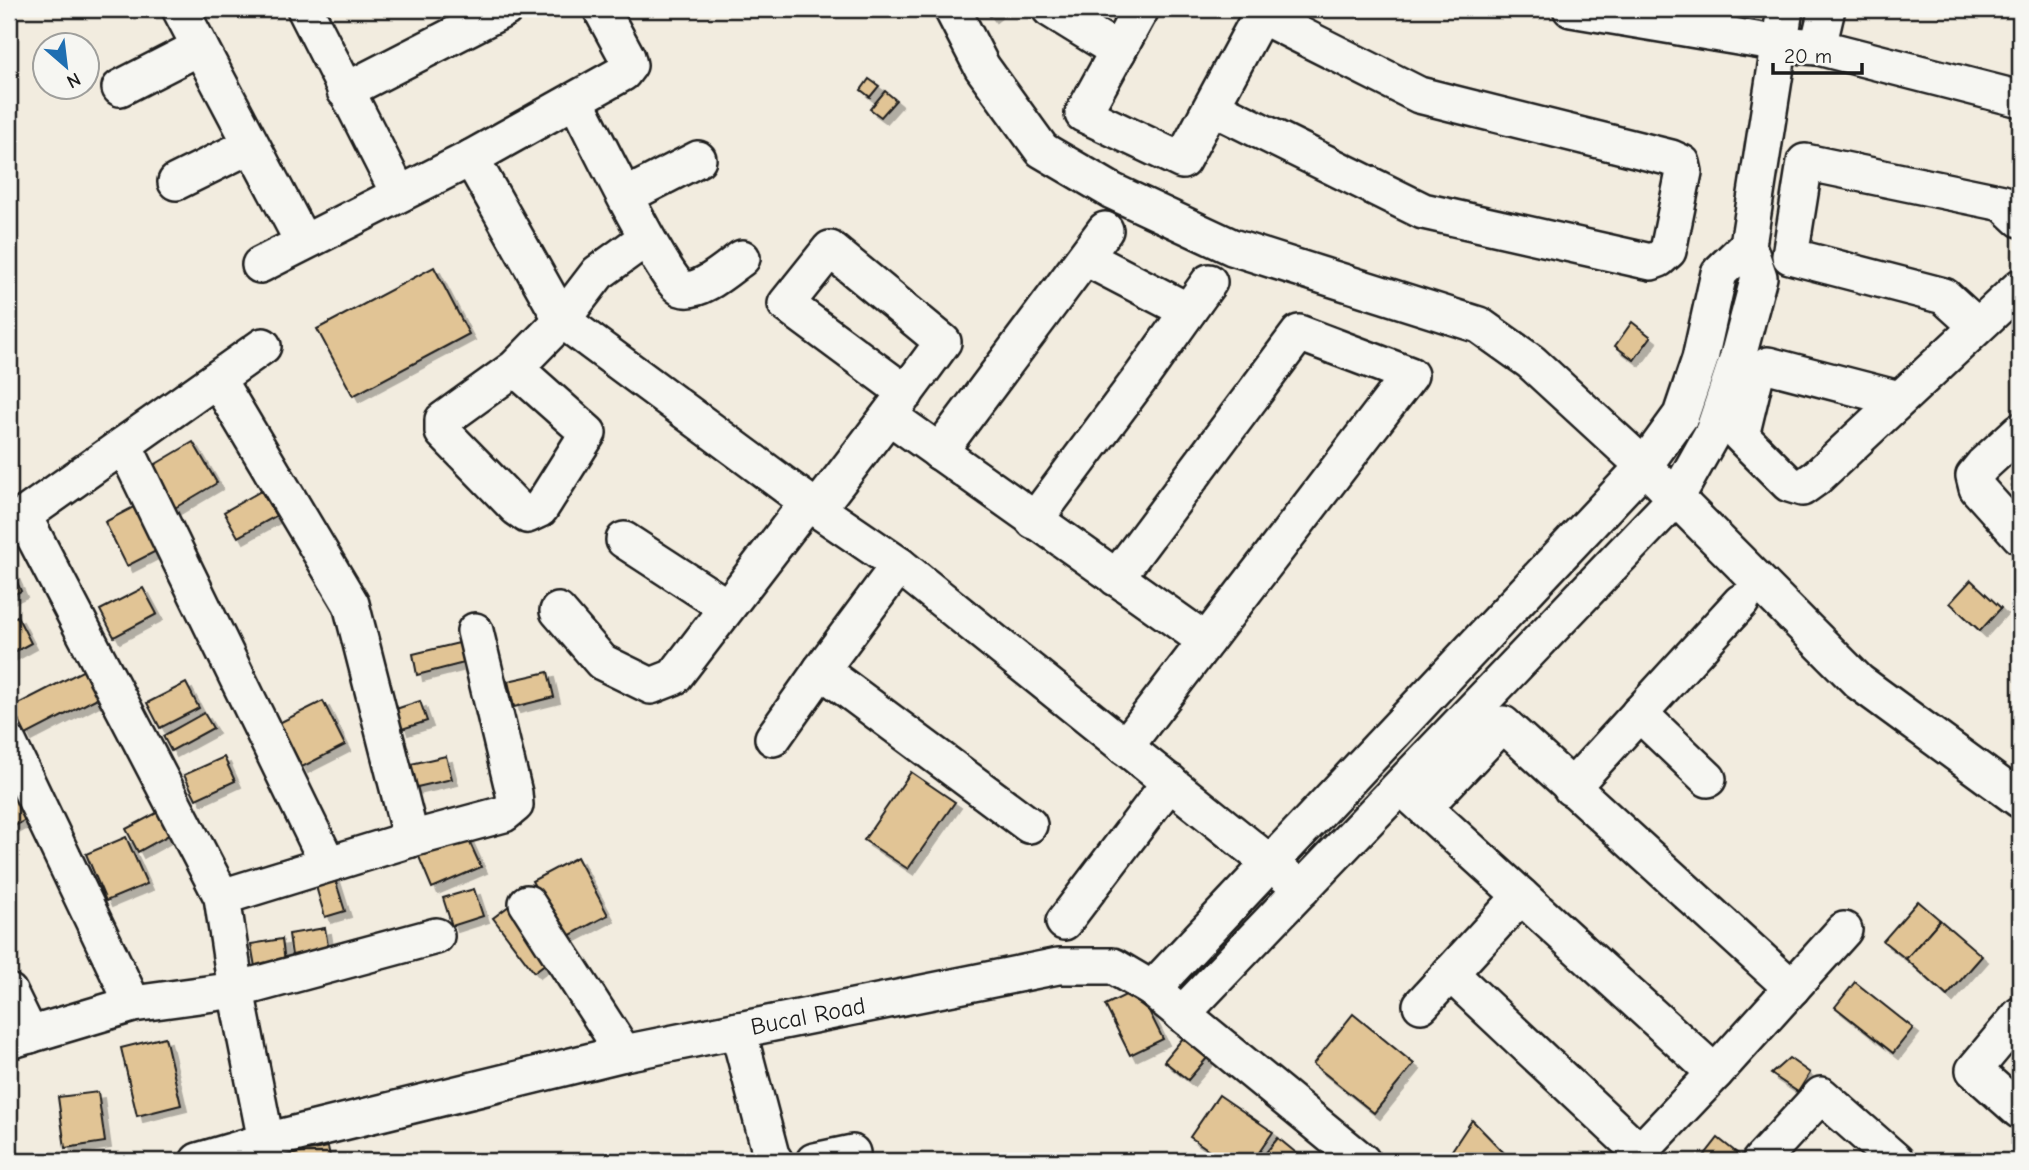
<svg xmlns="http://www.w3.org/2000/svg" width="2029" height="1170" font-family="'Comic Neue',sans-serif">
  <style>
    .building { fill: #e1c495; stroke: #1c1c1c; stroke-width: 2; filter: url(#shadow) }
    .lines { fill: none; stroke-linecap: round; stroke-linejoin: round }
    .minor-casing { stroke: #1c1c1c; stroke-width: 40 }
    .minor { stroke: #f6f6f2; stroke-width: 35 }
    .labels { text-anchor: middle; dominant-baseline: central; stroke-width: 5; stroke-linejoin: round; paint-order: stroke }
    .street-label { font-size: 24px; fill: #1c1c1c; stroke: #f6f6f2 }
  </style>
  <defs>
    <filter id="shadow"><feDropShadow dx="6" dy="6" stdDeviation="0" flood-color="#0004"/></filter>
  </defs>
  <rect width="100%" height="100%" fill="#f2ecdf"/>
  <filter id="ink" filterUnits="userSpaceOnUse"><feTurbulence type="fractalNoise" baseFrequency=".0143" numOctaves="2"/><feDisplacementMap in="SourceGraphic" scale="14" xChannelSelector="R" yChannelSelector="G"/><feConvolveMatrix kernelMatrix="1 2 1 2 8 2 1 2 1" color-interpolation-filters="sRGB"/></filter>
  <g filter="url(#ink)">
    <g class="building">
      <polygon points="985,9 999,9 990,16"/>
      <polygon points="869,79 879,86 870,97 861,90"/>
      <polygon points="885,91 896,100 881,117 870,109"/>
      <polygon points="434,267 469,334 353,396 317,329"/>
      <polygon points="1632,322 1651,337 1634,360 1615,346"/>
      <polygon points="193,442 217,483 173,509 149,468"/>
      <polygon points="261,491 276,516 238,537 224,512"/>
      <polygon points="143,502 166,546 127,566 105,522"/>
      <polygon points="9,564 21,591 9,597"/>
      <polygon points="1971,580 2001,608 1980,631 1950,603"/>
      <polygon points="143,588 157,614 114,637 100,610"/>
      <polygon points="17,616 31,643 9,655 9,620"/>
      <polygon points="459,643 464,663 417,675 413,654"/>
      <polygon points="92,666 107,693 26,735 12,707"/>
      <polygon points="548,672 554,697 514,707 508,681"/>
      <polygon points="186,683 199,708 160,728 147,703"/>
      <polygon points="323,701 345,745 302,767 279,723"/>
      <polygon points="420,701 427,721 402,729 396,709"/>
      <polygon points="204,713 213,728 171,751 163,736"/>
      <polygon points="446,756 452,779 404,790 398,767"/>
      <polygon points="224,757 235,781 196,799 184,775"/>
      <polygon points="911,772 955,802 908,869 864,840"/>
      <polygon points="23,789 36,814 9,829 9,797"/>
      <polygon points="166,808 178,830 138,852 126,829"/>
      <polygon points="465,832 481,867 432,888 417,852"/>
      <polygon points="126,837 147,884 106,901 86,854"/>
      <polygon points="577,857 608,915 563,939 532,881"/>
      <polygon points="334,876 345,911 325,917 315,883"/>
      <polygon points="474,889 483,916 452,926 443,898"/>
      <polygon points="1918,901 1940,920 1906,959 1883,941"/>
      <polygon points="513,903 554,957 534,972 493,918"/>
      <polygon points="1940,920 1982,956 1947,996 1906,959"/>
      <polygon points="325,928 330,958 293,963 289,934"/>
      <polygon points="282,939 285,962 255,967 251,944"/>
      <polygon points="1855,982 1913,1028 1893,1053 1835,1007"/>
      <polygon points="1138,989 1163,1039 1130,1055 1105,1005"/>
      <polygon points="1353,1014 1414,1064 1374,1113 1313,1064"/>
      <polygon points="165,1037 181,1105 137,1116 121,1048"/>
      <polygon points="1183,1038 1207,1058 1188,1080 1164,1061"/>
      <polygon points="1789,1058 1810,1073 1798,1092 1771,1074"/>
      <polygon points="98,1092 105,1142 65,1148 58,1097"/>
      <polygon points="1219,1095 1273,1132 1253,1161 1225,1161 1190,1137"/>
      <polygon points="1472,1120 1510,1159 1508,1161 1445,1161"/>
      <polygon points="1278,1138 1306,1161 1259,1161"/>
      <polygon points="1718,1138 1747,1161 1700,1161"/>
      <polygon points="328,1147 331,1161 260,1161"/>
    </g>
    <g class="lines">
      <defs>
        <g id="minor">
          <polyline points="180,9 303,242"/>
          <polyline points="305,9 399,194"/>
          <polyline points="952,9 982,67 1042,150 1112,191 1232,247 1479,325 1531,362 1644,466 1859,682 2020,800"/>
          <polyline points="1050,9 1118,51"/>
          <polyline points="1141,9 1083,114 1182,161 1264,9"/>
          <polyline points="1571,9 1780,44 1818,47 2020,99"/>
          <polyline points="1818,47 1827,9"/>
          <polyline points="120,88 200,47"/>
          <polyline points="345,91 505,9"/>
          <path d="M576,101c13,25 89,181 105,187 18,7 48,-21 61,-30"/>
          <polyline points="1212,107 1423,211 1651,262 1659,259 1668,251 1684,172 1682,163 1671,158 1419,95 1260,15"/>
          <polyline points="471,158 562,320 817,509 899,565 1302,889"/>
          <polyline points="176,182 251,145"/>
          <polyline points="626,196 698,159"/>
          <polyline points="1086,258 1188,311"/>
          <polyline points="260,265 471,158 623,73 629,65 627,57 601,9"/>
          <polyline points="1977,326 1944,296 1790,256 1805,162 2003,203 2020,219"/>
          <polyline points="515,368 588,433 540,509 527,515 517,508 443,432 443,420 515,368 562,320 598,273 646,238"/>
          <polyline points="217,379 351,604 411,839"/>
          <polyline points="1899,399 1768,365 1756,374 1741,436 1789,484 1802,488 1816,478 2020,287"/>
          <polyline points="889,416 1206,641"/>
          <polyline points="2020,431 1983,465 1974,476 1977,488 2020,536"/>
          <polyline points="124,445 328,864"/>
          <polyline points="939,452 1105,230"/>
          <path d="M817,509c43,-55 85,-111 126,-167l-113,-93 -44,55 120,89"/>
          <polyline points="24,517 222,897 236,990 266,1141"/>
          <polyline points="1034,521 1142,376 1209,282"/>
          <polyline points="9,526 263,346"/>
          <polyline points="624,540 727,607"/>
          <polyline points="1116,578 1299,333 1410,375 1125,747"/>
          <polyline points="558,611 602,662 651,686 674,677 808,502"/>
          <polyline points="821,670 1029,825"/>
          <polyline points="1639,713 1708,779"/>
          <polyline points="773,738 821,670 899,565"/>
          <polyline points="9,744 133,1004"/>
          <polyline points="1571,788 1741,602"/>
          <polyline points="1407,792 1715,1073"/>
          <polyline points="1424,807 1503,724 1792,988"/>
          <polyline points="222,897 411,839 504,814 515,805 514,793 475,631"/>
          <polyline points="527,903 624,1053"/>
          <polyline points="1064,922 1170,782"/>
          <polyline points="1450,973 1640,1152 1715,1073 1844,930"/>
          <polyline points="1152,989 1644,466 1681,415 1700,359 1719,273 1748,245"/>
          <polyline points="9,992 30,1035"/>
          <polyline points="1421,1005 1521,896"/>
          <polyline points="1182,1014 1676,498 1713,432 1737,360 1759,277 1748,245 1785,9"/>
          <polyline points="2020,1015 1974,1070 2020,1111"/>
          <polyline points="738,1030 771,1155 775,1161"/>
          <polyline points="9,1041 133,1004 236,990 436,936"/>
          <polyline points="198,1161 266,1141 624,1053 1058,966 1113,966 1152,989 1362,1161"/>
          <polyline points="814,1161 852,1153"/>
          <polyline points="1760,1161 1821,1095 1896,1161"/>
        </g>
      </defs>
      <use href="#minor" class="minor-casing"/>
      <use href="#minor" class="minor"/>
    </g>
  </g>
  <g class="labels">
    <g class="street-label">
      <text transform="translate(808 1016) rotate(-11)">Bucal Road</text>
    </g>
  </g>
  <rect width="2029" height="1170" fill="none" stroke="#f6f6f2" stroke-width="35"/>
  <rect x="18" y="18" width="1994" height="1135" fill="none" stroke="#1c1c1c" stroke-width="2.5" filter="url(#ink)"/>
  <g transform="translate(66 66) rotate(152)"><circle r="33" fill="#f6f6f2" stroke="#9f9f9c" stroke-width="2"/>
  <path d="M0-5L12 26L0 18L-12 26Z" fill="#1f6fb2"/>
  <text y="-10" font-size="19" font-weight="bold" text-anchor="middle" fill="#1c1c1c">N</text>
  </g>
  <path d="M1773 63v10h89v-10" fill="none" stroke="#1c1c1c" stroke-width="3.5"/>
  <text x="1784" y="63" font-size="21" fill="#1c1c1c" stroke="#f6f6f2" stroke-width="5" paint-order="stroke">20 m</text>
</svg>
